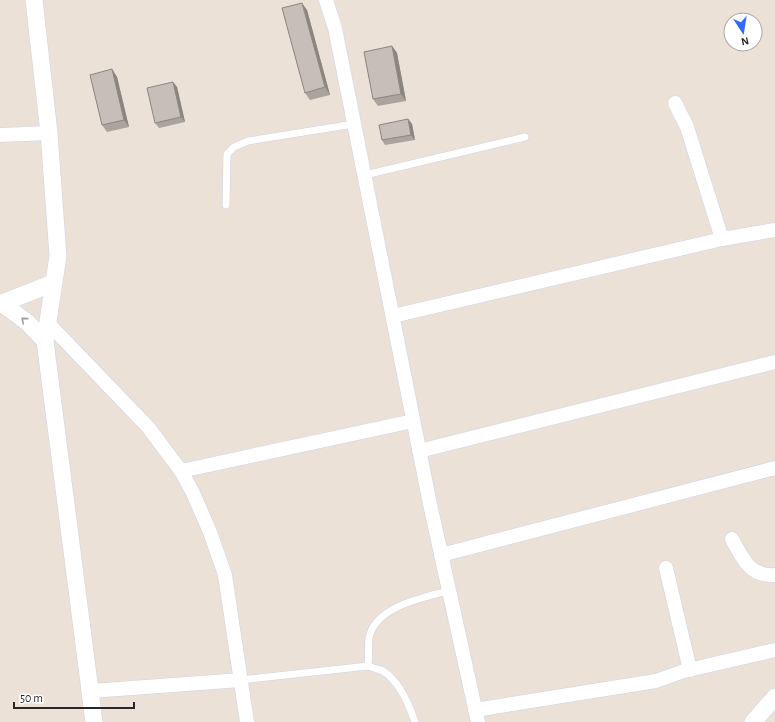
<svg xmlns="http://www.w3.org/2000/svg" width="775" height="722" font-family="'Alegreya Sans',sans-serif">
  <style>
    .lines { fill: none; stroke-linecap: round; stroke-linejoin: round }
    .service-casing { stroke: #ccd3e2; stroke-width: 8 }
    .minor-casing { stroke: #ccd3e2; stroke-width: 15 }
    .tertiary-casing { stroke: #ccd3e2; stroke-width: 18 }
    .service { stroke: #fff; stroke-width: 7 }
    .minor { stroke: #fff; stroke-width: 14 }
    .tertiary { stroke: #fff; stroke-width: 17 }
    .wall { fill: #aba39d }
    .shaded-wall { fill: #8b8580 }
    .building { fill: #c7beb7; stroke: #8b8580 }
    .oneway { stroke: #9e9e9e }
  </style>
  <rect width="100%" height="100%" fill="#ece1d7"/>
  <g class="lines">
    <defs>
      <g id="service">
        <polyline points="365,175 525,137"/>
        <polyline points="226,205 227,154 234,147 248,141 354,124"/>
        <path d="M368,666c1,-9 0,-19 1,-28 6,-32 54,-40 79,-47"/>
        <path d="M241,680l127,-14c5,2 11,3 15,5 17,11 26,33 32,51"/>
      </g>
      <g id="minor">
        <polyline points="326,0 335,28 430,504 478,722"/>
        <polyline points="675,103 687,127 722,239"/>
        <polyline points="0,135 49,133"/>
        <polyline points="393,316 722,239 775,230"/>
        <polyline points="47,322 148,427 181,471 193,493 210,532 225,575 247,722"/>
        <polyline points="419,451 775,362"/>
        <polyline points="181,471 413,421"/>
        <path d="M732,539c10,19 18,38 43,36"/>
        <polyline points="441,555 775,468"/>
        <polyline points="666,568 690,670"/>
        <polyline points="91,691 241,680"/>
        <polyline points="475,710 656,681 684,671 775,650"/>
      </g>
      <g id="tertiary">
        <polyline points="34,0 49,133 58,256 45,341 94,722"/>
        <polyline points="1,303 27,322 45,341"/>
        <polyline points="0,304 53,283"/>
        <polyline points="753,722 775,697"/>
      </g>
    </defs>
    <use href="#service" class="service-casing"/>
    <use href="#minor" class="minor-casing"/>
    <use href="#tertiary" class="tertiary-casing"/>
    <use href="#service" class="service"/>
    <use href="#minor" class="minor"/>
    <use href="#tertiary" class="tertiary"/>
  </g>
  <g class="wall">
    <polygon points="307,10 330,95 310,100 305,93"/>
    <polygon points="392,46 397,53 406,101 378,106 373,99"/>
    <polygon points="112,69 117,77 129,127 107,132 102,125"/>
    <polygon points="173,82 177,87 185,122 159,128 155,123"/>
    <polygon points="408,119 412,124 415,140 385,145 382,140"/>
  </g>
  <g class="shaded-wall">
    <polygon points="302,3 307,10 330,95 325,87"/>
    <polygon points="392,46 397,53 406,101 401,94"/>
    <polygon points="112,69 117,77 129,127 124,120"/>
    <polygon points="173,82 177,87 185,122 181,117"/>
    <polygon points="408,119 412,124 415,140 411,135"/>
  </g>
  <g class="building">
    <polygon points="302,3 325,87 305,93 282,8"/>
    <polygon points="392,46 401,94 373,99 364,52"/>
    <polygon points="112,69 124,120 102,125 90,75"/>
    <polygon points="173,82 181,117 155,123 147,88"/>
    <polygon points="408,119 411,135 382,140 379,125"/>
  </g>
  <defs><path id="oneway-chevron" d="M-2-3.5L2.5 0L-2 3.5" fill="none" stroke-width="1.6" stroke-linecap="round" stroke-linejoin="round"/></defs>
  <use class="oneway" href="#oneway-chevron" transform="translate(24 320) rotate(-139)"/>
  <g transform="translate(743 32) rotate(168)"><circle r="19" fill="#ffffff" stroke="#a9a9a9"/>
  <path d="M0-3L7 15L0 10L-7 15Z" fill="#316aff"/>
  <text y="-6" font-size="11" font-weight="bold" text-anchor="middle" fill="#272727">N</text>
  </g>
  <path d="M14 702v6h120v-6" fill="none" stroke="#272727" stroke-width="2"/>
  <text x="20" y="702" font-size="12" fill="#272727" stroke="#ffffff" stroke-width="3" paint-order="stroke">50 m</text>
</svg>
